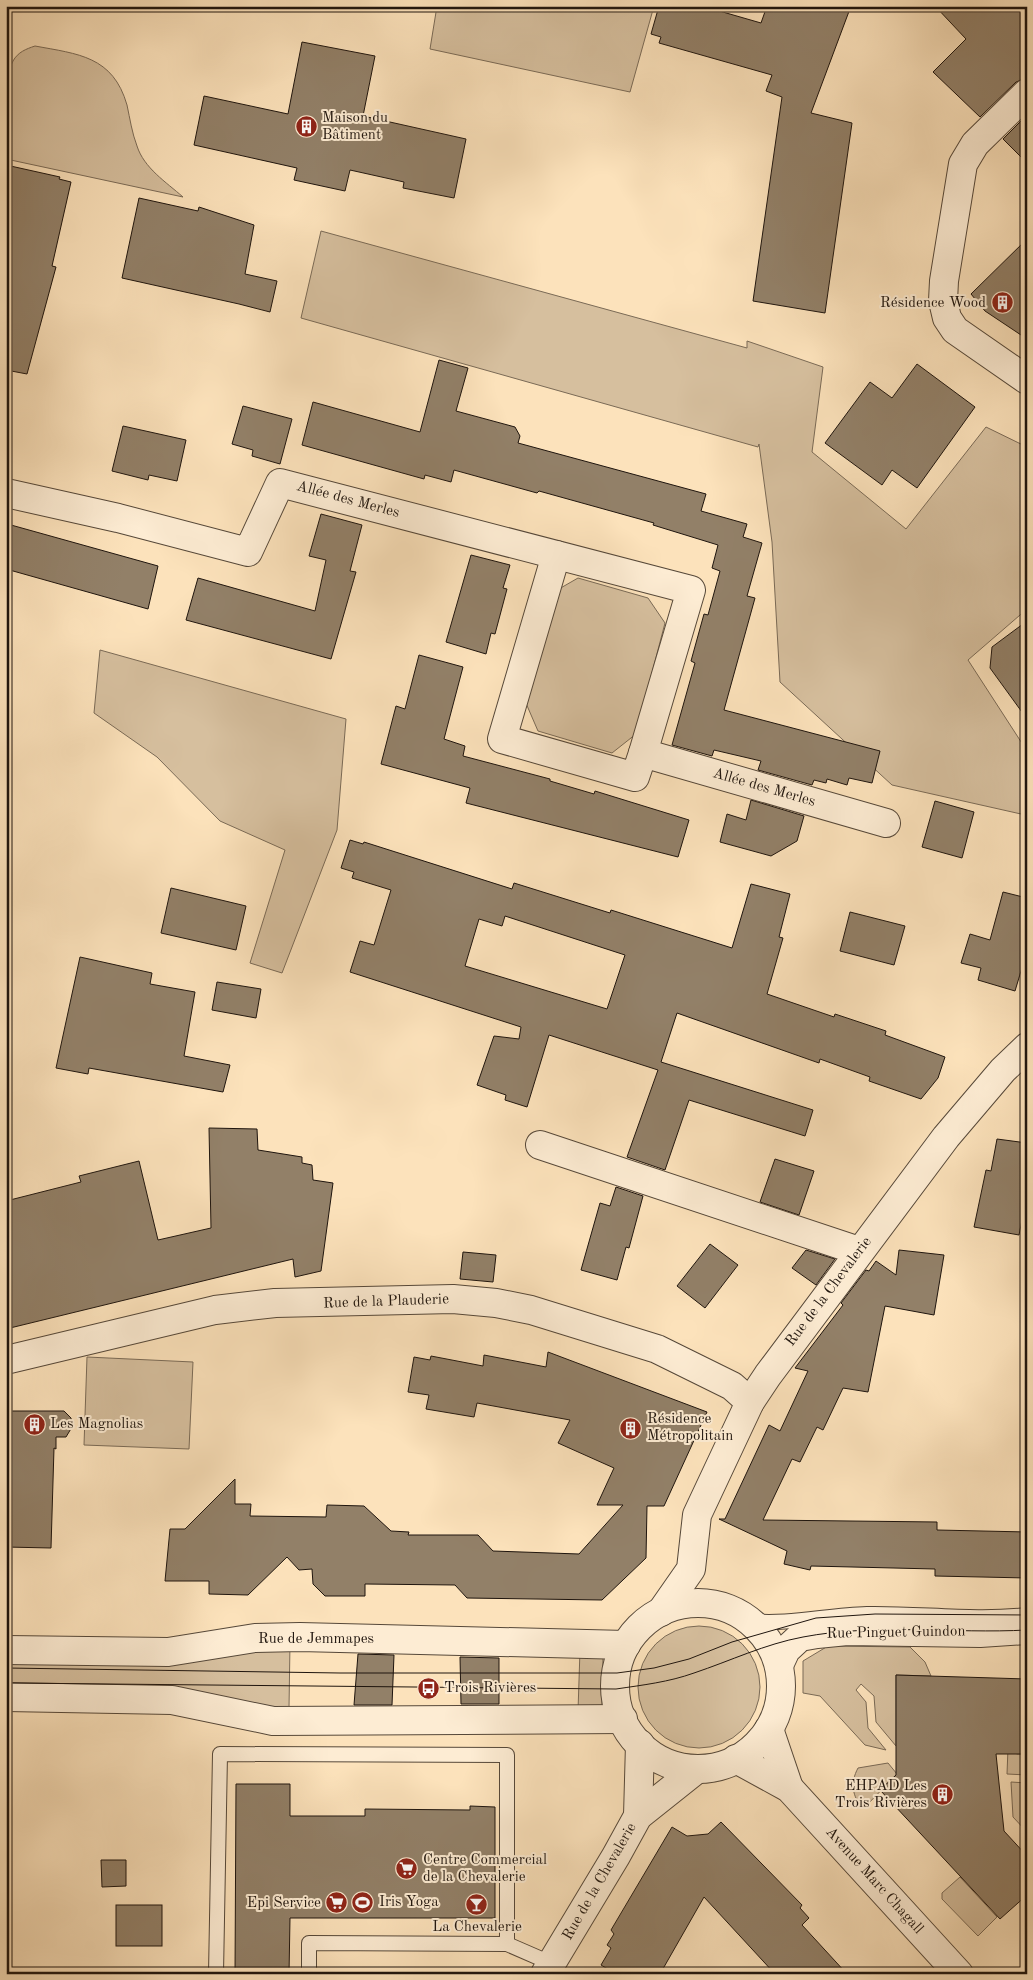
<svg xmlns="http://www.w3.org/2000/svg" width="1033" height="1980" font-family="'Old Standard TT',serif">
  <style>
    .green { fill: #d6bf9e; stroke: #7a6a56 }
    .building { fill: #928068; stroke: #1f150e; fill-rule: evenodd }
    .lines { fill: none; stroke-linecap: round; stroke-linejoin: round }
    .service-casing { stroke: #564839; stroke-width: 16 }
    .minor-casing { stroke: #564839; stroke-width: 30 }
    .service { stroke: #fdecd3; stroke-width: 14 }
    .minor { stroke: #fdecd3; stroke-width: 28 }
    .tram { stroke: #1f150e; stroke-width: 1 }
    .labels { text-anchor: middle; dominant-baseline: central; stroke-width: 4; stroke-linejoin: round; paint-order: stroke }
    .poi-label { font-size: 15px; fill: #1f150e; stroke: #fdecd3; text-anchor: start }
    .street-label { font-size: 15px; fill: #1f150e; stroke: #fdecd3 }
  </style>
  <rect width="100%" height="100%" fill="#fce2bb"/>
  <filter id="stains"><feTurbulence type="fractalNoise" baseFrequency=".004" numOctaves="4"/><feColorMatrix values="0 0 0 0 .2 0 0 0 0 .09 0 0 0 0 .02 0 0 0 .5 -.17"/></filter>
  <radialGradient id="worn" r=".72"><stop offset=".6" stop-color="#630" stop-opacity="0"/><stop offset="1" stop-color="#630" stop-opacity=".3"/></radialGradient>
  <g class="green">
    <polygon points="437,6 654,6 630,92 430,49"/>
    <path d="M35,46c43,8 78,10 92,59 3,14 5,28 10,41 7,22 29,36 46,51l-177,-38c0,-23 -3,-79 7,-98 5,-9 13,-12 22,-15z"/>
    <polygon points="321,231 747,348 747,341 823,367 812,452 906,529 986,427 1027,447 1027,609 968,660 1027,751 1027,799 1021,814 892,785 780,682 772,542 759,444 758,447 301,318"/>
    <polygon points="578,578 648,598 665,623 636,734 612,753 538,731 522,694 552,593"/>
    <polygon points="100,650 346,719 337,830 282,973 250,963 285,850 220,821 157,757 94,713"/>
    <polygon points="87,1357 193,1362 189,1449 84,1445"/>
    <circle cx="699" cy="1687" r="61"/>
    <polygon points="290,1643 289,1708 6,1690 6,1658"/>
    <polygon points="828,1646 910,1647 925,1662 931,1676 896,1675 896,1746 876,1722 874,1696 861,1684 856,1690 866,1702 868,1728 886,1750 865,1745 820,1696 803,1693 803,1661"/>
    <polygon points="580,1650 603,1655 602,1708 578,1711"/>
    <polygon points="1008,1748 1017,1754 1026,1754 1027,1748 1027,1775 1007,1774"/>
    <path d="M888,1763l9,11 -34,35c-11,-13 -13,-26 -5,-41z"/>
    <polygon points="1011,1782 1027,1783 1027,1832 1013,1817"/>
    <polygon points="960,1877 997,1917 978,1936 942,1899 942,1893"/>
  </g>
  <g class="building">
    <polygon points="659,6 702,6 761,23 767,6 851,6 811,113 852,123 825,313 753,301 782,97 766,91 772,75 659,43 661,37 651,34"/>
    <polygon points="935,6 1027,6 1027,78 1016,82 980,117 933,72 966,39"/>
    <polygon points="302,42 375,56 363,116 466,139 454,198 403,188 404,182 350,170 345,191 294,180 297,168 194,145 204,96 288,114"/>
    <polygon points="1027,115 1027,163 1003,139"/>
    <polygon points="6,165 60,177 59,179 71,182 52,266 56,267 27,374 6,370"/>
    <polygon points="139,198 198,211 199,207 254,225 245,274 277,281 270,312 239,304 122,278"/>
    <polygon points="1027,239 1027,339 985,311 971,294"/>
    <polygon points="439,360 468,368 456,411 515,427 520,436 518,443 706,494 701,511 747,524 743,537 762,543 747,596 755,598 724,710 880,751 872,783 849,778 847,785 827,779 826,783 814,780 812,785 758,770 761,761 714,750 712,756 672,745 695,663 691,661 704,614 708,615 720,571 712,568 718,545 653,525 654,523 539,491 537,493 454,470 451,482 425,475 424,479 302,445 313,402 420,432"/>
    <polygon points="917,364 975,407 917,488 892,470 882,485 825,443 870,382 892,398"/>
    <polygon points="243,406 292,419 280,464 252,456 253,450 232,444"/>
    <polygon points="123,426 186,440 177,481 149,475 148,480 112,471"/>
    <polygon points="321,514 362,525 350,571 356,572 331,659 186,620 198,578 315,611 326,560 309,556"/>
    <polygon points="11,525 158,566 148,609 6,569 6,542"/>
    <polygon points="471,555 510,565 503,588 507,589 495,634 491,633 486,654 446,642"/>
    <polygon points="1027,621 1027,719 990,668 992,647"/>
    <polygon points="419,655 463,667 444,739 465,746 463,756 550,779 550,781 594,794 595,791 689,820 678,857 466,803 470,788 381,764 396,706 405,709"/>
    <polygon points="751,800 804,816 797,841 771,856 720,842 727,814 746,820"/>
    <polygon points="935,801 974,812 962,858 922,847"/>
    <path d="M350,840l13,4 1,-2 148,47 2,-6 96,30 1,-3 121,38 19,-64 39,10 -11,43 4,1 -16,56 67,23 1,-3 51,17 -1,4 60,22 -7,21 -17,21 -52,-18 1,-4 -50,-18 -1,4 -142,-50 -16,49 152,48 -8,26 -116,-36 -24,70 -38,-13 31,-87 -109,-35 -22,72 -22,-7 1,-5 -29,-10 17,-49 25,3 2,-12 -171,-55 10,-31 14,4 17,-55 -39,-12 2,-6 -13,-4zM505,916l120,39 -18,54 -142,-43 14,-47 23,7z"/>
    <polygon points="171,888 246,906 236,950 161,933"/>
    <polygon points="1003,892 1027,898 1027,951 1015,991 978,980 981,968 961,963 970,934 990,940"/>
    <polygon points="850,912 905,926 894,965 840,951"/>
    <polygon points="80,957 152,973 150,984 195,992 184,1056 230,1065 223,1092 89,1068 88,1074 56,1068"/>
    <polygon points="217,982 261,989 256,1018 212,1010"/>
    <polygon points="209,1128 257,1129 258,1150 302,1157 302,1163 312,1165 313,1180 333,1183 321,1271 295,1277 293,1259 10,1328 6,1313 6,1201 81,1182 79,1176 139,1161 158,1240 211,1228"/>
    <polygon points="997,1139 1027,1143 1027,1194 1019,1235 974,1227 986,1170 991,1171"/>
    <polygon points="775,1159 814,1171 799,1215 760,1202"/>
    <polygon points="616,1187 643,1196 629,1248 626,1247 617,1280 581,1270 600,1203 610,1206"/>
    <polygon points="710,1244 738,1265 705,1308 677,1286"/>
    <polygon points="806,1250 835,1259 816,1285 792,1268"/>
    <polygon points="899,1250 944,1255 934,1315 885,1306 868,1392 843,1388 823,1430 817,1427 800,1462 792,1459 763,1520 937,1522 937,1530 1027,1532 1027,1578 935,1576 935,1569 811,1566 810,1570 784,1564 787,1551 719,1519 725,1519 769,1425 780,1431 808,1371 795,1368 843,1305 841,1303 866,1270 869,1271 876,1261 896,1275"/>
    <polygon points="463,1252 496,1255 493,1282 460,1279"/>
    <polygon points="548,1352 707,1412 664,1506 647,1506 646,1558 602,1600 467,1598 455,1585 365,1584 365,1596 325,1596 313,1584 312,1569 299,1570 287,1557 248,1595 209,1594 209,1581 165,1581 170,1529 185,1529 235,1479 235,1504 251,1504 250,1516 326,1517 327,1505 364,1506 391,1531 409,1532 408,1535 478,1535 493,1551 579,1554 623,1505 597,1505 614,1468 558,1443 570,1420 477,1403 474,1417 426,1409 429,1395 408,1392 414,1357 430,1360 431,1356 483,1366 484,1355 546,1367"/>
    <polygon points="6,1411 64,1411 71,1418 72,1427 66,1437 56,1437 56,1449 54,1448 51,1548 6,1547"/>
    <polygon points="358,1654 394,1655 392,1705 354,1705"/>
    <polygon points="460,1657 499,1658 499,1704 461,1704"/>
    <polygon points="896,1675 1027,1679 1027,1754 996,1754 1004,1831 1027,1856 1027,1895 1000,1919 880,1790 896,1775"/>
    <polygon points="236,1784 290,1784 290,1816 365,1816 365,1809 470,1810 470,1806 495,1807 495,1918 290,1918 289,1974 235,1974"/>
    <polygon points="721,1822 802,1905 800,1908 809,1918 802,1925 847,1974 775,1974 704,1897 660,1974 616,1974 601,1965 611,1948 607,1945 614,1934 611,1930 672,1827 687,1836 708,1834"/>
    <polygon points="101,1860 126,1860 126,1886 102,1887"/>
    <rect x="116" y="1905" width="46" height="41"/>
  </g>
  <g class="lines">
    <defs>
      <g id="service">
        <path d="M749,1621c40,4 78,-6 118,-7 53,-1 107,7 160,1"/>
        <polyline points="216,1974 220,1754 507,1755 507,1944"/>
        <polyline points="309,1974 309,1943 507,1944 553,1964"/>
      </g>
      <g id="minor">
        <polyline points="1027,93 975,144 963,164 944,281 943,301 947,318 955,330 1027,380"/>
        <polyline points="6,493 118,518 248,552 280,483 691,590 643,753 886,823"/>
        <polyline points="556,555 502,739 635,777 643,753"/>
        <polyline points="540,1145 859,1251"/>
        <polyline points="6,1360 215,1310 275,1303 453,1299 496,1303 531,1310 657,1349 732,1386 750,1402"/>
        <circle cx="698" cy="1686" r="83"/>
        <polyline points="661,1612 691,1569 697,1515 750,1402 768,1375 946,1137 1003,1070 1027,1047"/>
        <polyline points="6,1650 168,1652 255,1638 300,1637 626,1645"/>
        <polyline points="779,1665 786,1650 800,1637 817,1634 847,1631 980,1633 1027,1630"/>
        <polyline points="6,1697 172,1700 273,1721 623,1719"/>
        <polyline points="769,1729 789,1788"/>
        <polyline points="736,1759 789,1788 959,1974"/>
        <polyline points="638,1816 640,1744"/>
        <polyline points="545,1974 616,1856 638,1816 697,1769"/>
      </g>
    </defs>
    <use href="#service" class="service-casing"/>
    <use href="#minor" class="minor-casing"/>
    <use href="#service" class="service"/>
    <use href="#minor" class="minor"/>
    <g class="tram">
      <polyline points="6,1668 340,1673 617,1673 654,1668 689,1659 732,1642 816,1618 875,1614 1027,1615"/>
      <path d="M6,1683l610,6c27,-4 53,-7 78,-16 36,-12 71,-29 109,-36 73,-14 150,-3 224,-7"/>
    </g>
  </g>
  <defs>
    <symbol id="building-disc" viewBox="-11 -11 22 22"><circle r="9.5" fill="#8f2418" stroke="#fdecd3"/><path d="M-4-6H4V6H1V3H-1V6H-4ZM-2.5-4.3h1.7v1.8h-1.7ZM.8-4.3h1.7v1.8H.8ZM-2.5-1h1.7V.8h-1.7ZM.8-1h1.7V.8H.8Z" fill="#fff"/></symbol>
    <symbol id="bus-disc" viewBox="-11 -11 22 22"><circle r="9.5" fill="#8f2418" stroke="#fdecd3"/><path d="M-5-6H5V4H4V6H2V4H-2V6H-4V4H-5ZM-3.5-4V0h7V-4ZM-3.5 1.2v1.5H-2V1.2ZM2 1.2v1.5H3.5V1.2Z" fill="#fff"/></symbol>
    <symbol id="supermarket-disc" viewBox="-11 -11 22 22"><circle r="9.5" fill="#8f2418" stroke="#fdecd3"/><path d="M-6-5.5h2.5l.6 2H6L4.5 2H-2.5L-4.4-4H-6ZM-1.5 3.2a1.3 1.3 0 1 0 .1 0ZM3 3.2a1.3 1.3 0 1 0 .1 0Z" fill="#fff"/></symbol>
    <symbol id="stadium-disc" viewBox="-11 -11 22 22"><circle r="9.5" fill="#8f2418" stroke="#fdecd3"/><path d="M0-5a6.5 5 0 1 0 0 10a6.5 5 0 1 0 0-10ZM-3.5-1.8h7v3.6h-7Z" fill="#fff"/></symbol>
    <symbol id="bar-disc" viewBox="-11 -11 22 22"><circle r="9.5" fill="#8f2418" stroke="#fdecd3"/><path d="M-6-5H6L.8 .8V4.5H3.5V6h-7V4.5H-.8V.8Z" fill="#fff"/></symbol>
  </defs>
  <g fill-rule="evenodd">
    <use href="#building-disc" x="294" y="114" width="25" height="25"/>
    <use href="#building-disc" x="990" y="290" width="25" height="25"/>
    <use href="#building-disc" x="22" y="1412" width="25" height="25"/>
    <use href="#building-disc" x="618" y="1416" width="25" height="25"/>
    <use href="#bus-disc" x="416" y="1676" width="25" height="25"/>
    <use href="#building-disc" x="930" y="1782" width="25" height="25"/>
    <use href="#supermarket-disc" x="394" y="1856" width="25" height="25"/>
    <use href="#stadium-disc" x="350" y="1890" width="25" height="25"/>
    <use href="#supermarket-disc" x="324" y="1890" width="25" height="25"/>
    <use href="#bar-disc" x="464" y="1892" width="25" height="25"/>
  </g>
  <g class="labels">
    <g class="poi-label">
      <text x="322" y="118">Maison du<tspan x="322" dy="17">Bâtiment</tspan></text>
      <text x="986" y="303" text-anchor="end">Résidence Wood</text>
      <text x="647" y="1419">Résidence<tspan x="647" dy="17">Métropolitain</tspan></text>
      <text x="50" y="1424">Les Magnolias</text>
      <text x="444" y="1688">Trois Rivières</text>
      <text x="927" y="1786" text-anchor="end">EHPAD Les<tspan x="927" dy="17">Trois Rivières</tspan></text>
      <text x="423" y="1860">Centre Commercial<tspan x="423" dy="17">de la Chevalerie</tspan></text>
      <text x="379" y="1902">Iris Yoga</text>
      <text x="321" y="1903" text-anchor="end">Epi Service</text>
      <text x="477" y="1927" text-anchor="middle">La Chevalerie</text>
    </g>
    <g class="street-label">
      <text transform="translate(348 500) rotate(15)">Allée des Merles</text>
      <text transform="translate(764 788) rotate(16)">Allée des Merles</text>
      <text transform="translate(829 1292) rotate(-53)">Rue de la Chevalerie</text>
      <text transform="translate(386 1302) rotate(-2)">Rue de la Plauderie</text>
      <text transform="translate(896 1633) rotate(-1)">Rue Pinguet Guindon</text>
      <text x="316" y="1639">Rue de Jemmapes</text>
      <text transform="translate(874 1881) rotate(48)">Avenue Marc Chagall</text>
      <text transform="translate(600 1882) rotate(-60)">Rue de la Chevalerie</text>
    </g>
  </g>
  <rect width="1033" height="1980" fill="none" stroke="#fce2bb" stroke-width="25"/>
  <rect x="8" y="8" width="1018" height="1965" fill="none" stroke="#1f150e" stroke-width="2.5"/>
  <rect x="12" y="12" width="1008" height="1955" fill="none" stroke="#1f150e"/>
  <rect width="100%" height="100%" filter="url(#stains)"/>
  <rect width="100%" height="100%" fill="url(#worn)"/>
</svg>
